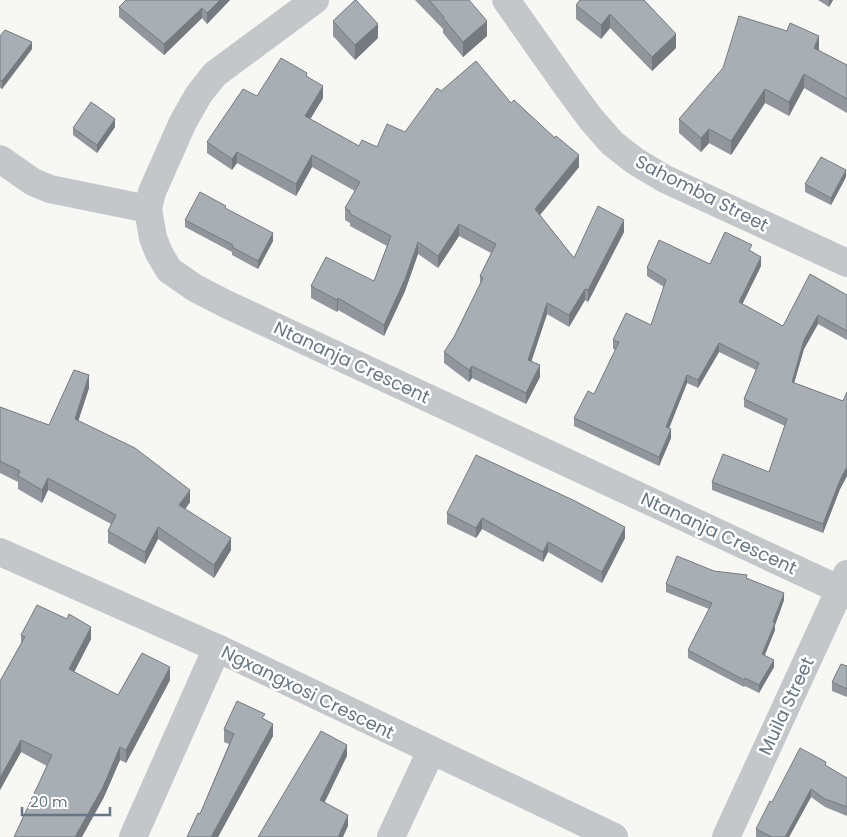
<svg xmlns="http://www.w3.org/2000/svg" width="847" height="837" font-family="Poppins,sans-serif">
  <style>
    .lines { fill: none; stroke-linecap: round; stroke-linejoin: round }
    .minor { stroke: #c3c7ca; stroke-width: 28 }
    .wall { fill: #90969c }
    .shaded-wall { fill: #757a7f }
    .building { fill: #a7afb5; stroke: #757a7f }
    .labels { text-anchor: middle; dominant-baseline: central; stroke-width: 5; stroke-linejoin: round; paint-order: stroke }
    .street-label { font-size: 18px; fill: #677684; stroke: #fff }
  </style>
  <rect width="100%" height="100%" fill="#f7f7f4"/>
  <g class="lines">
    <g class="minor">
      <polyline points="315,0 215,74 199,94 183,122 152,192 148,209 153,238 159,253 169,270 195,288 226,304 847,593"/>
      <polyline points="506,0 568,88 591,119 612,143 635,161 665,179 847,263"/>
      <polyline points="0,159 33,182 50,189 148,209"/>
      <polyline points="0,552 217,648 614,837"/>
      <polyline points="133,837 217,648"/>
      <polyline points="391,837 431,751"/>
      <polyline points="726,837 847,574"/>
    </g>
  </g>
  <g class="wall">
    <polygon points="230,0 207,24 202,18 164,55 119,17 119,7"/>
    <polygon points="415,0 469,0 487,36 463,57 443,33 443,29"/>
    <polygon points="644,0 676,48 652,71 610,28 601,39 576,19 576,5"/>
    <polygon points="818,0 833,0 829,7"/>
    <polygon points="333,21 378,38 355,60 333,36"/>
    <polygon points="0,36 32,49 2,89 0,88"/>
    <polygon points="819,50 819,51 847,65 847,113 804,88 789,116 765,103 731,155 709,143 701,152 679,133 679,119"/>
    <polygon points="307,76 323,98 310,119 359,146 377,147 405,132 441,91 511,103 579,167 540,215 574,258 624,232 588,302 585,300 569,327 547,314 531,361 540,377 526,404 472,378 469,382 444,363 444,352 454,337 480,285 480,276 491,253 459,236 438,268 418,254 405,291 384,336 338,310 337,312 311,298 311,286 374,281 387,246 350,226 350,223 345,220 345,208 355,191 312,167 296,196 237,163 232,170 207,153 207,142 257,96"/>
    <polygon points="115,127 97,153 73,135 73,128"/>
    <polygon points="846,177 831,205 805,192 805,184"/>
    <polygon points="226,209 273,241 258,269 232,255 232,252 185,227 185,220"/>
    <polygon points="752,252 761,266 742,304 783,326 847,295 847,340 818,324 804,349 794,383 843,401 847,392 847,476 840,489 823,533 712,490 712,482 769,472 785,426 744,407 744,399 756,370 719,352 698,388 687,383 669,428 671,438 659,466 574,426 574,418 594,394 616,350 613,349 613,340 651,325 664,287 647,276 647,268 710,264"/>
    <polygon points="89,388 78,421 190,502 185,509 231,550 214,578 158,539 145,564 108,543 108,531 111,524 48,490 42,503 18,489 18,482 0,473 0,407 49,425"/>
    <polygon points="447,513 625,538 602,583 548,552 543,562 482,529 476,538 447,524"/>
    <polygon points="714,571 747,578 784,600 775,625 775,630 765,655 774,667 759,693 745,686 744,687 688,658 688,650 709,609 666,592 666,584"/>
    <polygon points="21,635 91,639 74,672 118,695 170,680 126,763 120,760 103,799 47,766 21,752 0,790 0,681 21,643"/>
    <polygon points="847,666 847,697 832,691 832,682"/>
    <polygon points="265,720 273,736 218,837 187,837 200,814 229,744 224,742 224,729"/>
    <polygon points="826,766 847,778 847,816 825,807 811,797 789,837 756,837 756,829"/>
  </g>
  <g class="shaded-wall">
    <polygon points="220,0 230,0 207,24 207,13"/>
    <polygon points="829,0 833,0 829,7"/>
    <polygon points="202,8 202,18 164,55 164,44"/>
    <polygon points="610,14 610,28 601,39 601,25"/>
    <polygon points="487,21 487,36 463,57 463,42"/>
    <polygon points="378,24 378,38 355,60 355,45"/>
    <polygon points="676,34 676,48 652,71 652,57"/>
    <polygon points="819,36 819,50 814,62 814,48"/>
    <polygon points="32,42 32,49 2,89 2,81"/>
    <polygon points="804,74 804,88 789,116 789,102"/>
    <polygon points="323,86 323,98 305,128 305,116"/>
    <polygon points="765,89 765,103 731,155 731,141"/>
    <polygon points="115,119 115,127 97,153 97,145"/>
    <polygon points="709,129 709,143 701,152 701,138"/>
    <polygon points="237,152 237,163 232,170 232,159"/>
    <polygon points="312,155 312,167 296,196 296,184"/>
    <polygon points="579,155 579,167 535,221 535,209"/>
    <polygon points="846,170 846,177 831,205 831,198"/>
    <polygon points="624,220 624,232 588,302 588,290"/>
    <polygon points="459,224 459,236 438,268 438,256"/>
    <polygon points="273,233 273,241 258,269 258,261"/>
    <polygon points="418,242 418,254 405,291 384,336 384,325"/>
    <polygon points="761,257 761,266 739,311 739,302"/>
    <polygon points="585,289 585,300 569,327 569,315"/>
    <polygon points="338,298 338,310 337,312 337,300"/>
    <polygon points="547,303 547,314 528,372 528,360"/>
    <polygon points="818,315 818,324 804,349 792,390 792,382 804,340"/>
    <polygon points="719,343 719,352 698,388 698,380"/>
    <polygon points="540,365 540,377 526,404 526,393"/>
    <polygon points="472,366 472,378 469,382 469,370"/>
    <polygon points="89,375 89,388 75,431 75,419"/>
    <polygon points="687,375 687,383 666,436 666,427"/>
    <polygon points="671,429 671,438 659,466 659,457"/>
    <polygon points="847,467 847,476 840,489 823,533 823,524 840,480"/>
    <polygon points="48,478 48,490 42,503 42,490"/>
    <polygon points="190,490 190,502 179,518 179,505"/>
    <polygon points="482,518 482,529 476,538 476,528"/>
    <polygon points="158,527 158,539 145,564 145,552"/>
    <polygon points="625,527 625,538 602,583 602,572"/>
    <polygon points="231,538 231,550 214,578 214,565"/>
    <polygon points="548,542 548,552 543,562 543,552"/>
    <polygon points="784,593 784,600 775,625 775,630 762,661 762,654"/>
    <polygon points="91,627 91,639 69,682 69,669"/>
    <polygon points="774,660 774,667 759,693 759,685"/>
    <polygon points="170,667 170,680 126,763 126,750"/>
    <polygon points="273,724 273,736 218,837 211,837"/>
    <polygon points="21,740 21,752 0,790 0,778"/>
    <polygon points="347,745 347,756 320,812 320,800"/>
    <polygon points="120,747 120,760 103,799 82,837 75,837"/>
    <polygon points="811,789 811,797 789,837 785,837"/>
    <polygon points="348,815 348,826 343,837 338,837"/>
  </g>
  <g class="building">
    <polygon points="126,0 220,0 207,13 202,8 164,44 119,7"/>
    <polygon points="355,0 356,0 378,24 355,45 333,21"/>
    <polygon points="429,0 469,0 487,21 463,42 443,18 444,17"/>
    <polygon points="580,0 644,0 676,34 652,57 610,14 601,25 576,5"/>
    <polygon points="739,16 787,31 790,23 819,36 814,48 847,65 847,99 804,74 789,102 765,89 731,141 709,129 701,138 679,119 723,68"/>
    <polygon points="5,30 32,42 2,81 0,80 0,36"/>
    <polygon points="281,58 307,73 306,76 323,86 305,116 359,146 362,140 377,147 387,124 405,132 437,88 441,91 476,61 511,103 514,100 555,138 556,136 579,155 535,209 574,258 598,206 624,220 588,290 585,289 569,315 547,303 528,360 540,365 526,393 472,366 469,370 444,352 454,337 483,278 480,276 496,244 459,224 438,256 418,242 405,279 384,325 338,298 337,300 311,286 326,257 374,281 391,236 350,214 350,211 345,208 360,182 312,155 296,184 237,152 232,159 207,142 243,89 257,96"/>
    <polygon points="91,102 115,119 97,145 73,128"/>
    <polygon points="821,157 846,170 831,198 805,184"/>
    <polygon points="200,192 226,206 225,208 273,233 258,261 232,247 233,245 185,220"/>
    <polygon points="725,232 752,245 749,250 761,257 739,302 783,326 810,274 847,295 847,331 818,315 804,340 792,382 843,401 847,392 847,467 840,480 823,524 712,482 723,454 769,472 787,419 744,399 759,363 719,343 698,380 687,375 666,427 671,429 659,457 574,418 588,391 594,394 619,342 613,340 626,313 651,325 666,280 647,268 659,240 710,264"/>
    <polygon points="74,370 89,375 75,419 135,448 190,490 179,505 231,538 214,565 158,527 145,552 108,531 116,515 48,478 42,490 18,476 20,471 0,461 0,407 49,425"/>
    <polygon points="476,455 575,501 625,527 602,572 548,542 543,552 482,518 476,528 447,513"/>
    <polygon points="677,556 714,571 747,575 746,578 784,593 773,622 775,623 762,654 774,660 759,685 745,678 744,680 688,650 712,603 666,584"/>
    <polygon points="37,605 67,619 69,614 91,627 69,669 118,695 142,653 170,667 126,750 120,747 103,787 75,837 14,837 52,755 21,740 0,778 0,681 25,637 21,635"/>
    <polygon points="841,664 847,666 847,689 832,682"/>
    <polygon points="237,701 265,714 262,718 273,724 211,837 187,837 198,813 200,814 234,734 224,729"/>
    <polygon points="321,731 347,745 320,800 348,815 338,837 258,837"/>
    <polygon points="800,748 826,762 825,765 847,778 847,807 825,799 811,789 785,837 772,837 756,829 770,801 772,802"/>
  </g>
  <g class="labels">
    <g class="street-label">
      <text transform="translate(702 193) rotate(27)">Sahomba Street</text>
      <text transform="translate(352 362) rotate(25)">Ntananja Crescent</text>
      <text transform="translate(719 533) rotate(25)">Ntananja Crescent</text>
      <text transform="translate(308 692) rotate(26)">Ngxangxosi Crescent</text>
      <text transform="translate(786 706) rotate(-65)">Muila Street</text>
    </g>
  </g>
  <path d="M22 807v8h88v-8" fill="none" stroke="#677684" stroke-width="2.5"/>
  <text x="30" y="807" font-size="15" fill="#677684" stroke="#ffffff" stroke-width="4" paint-order="stroke">20 m</text>
</svg>
